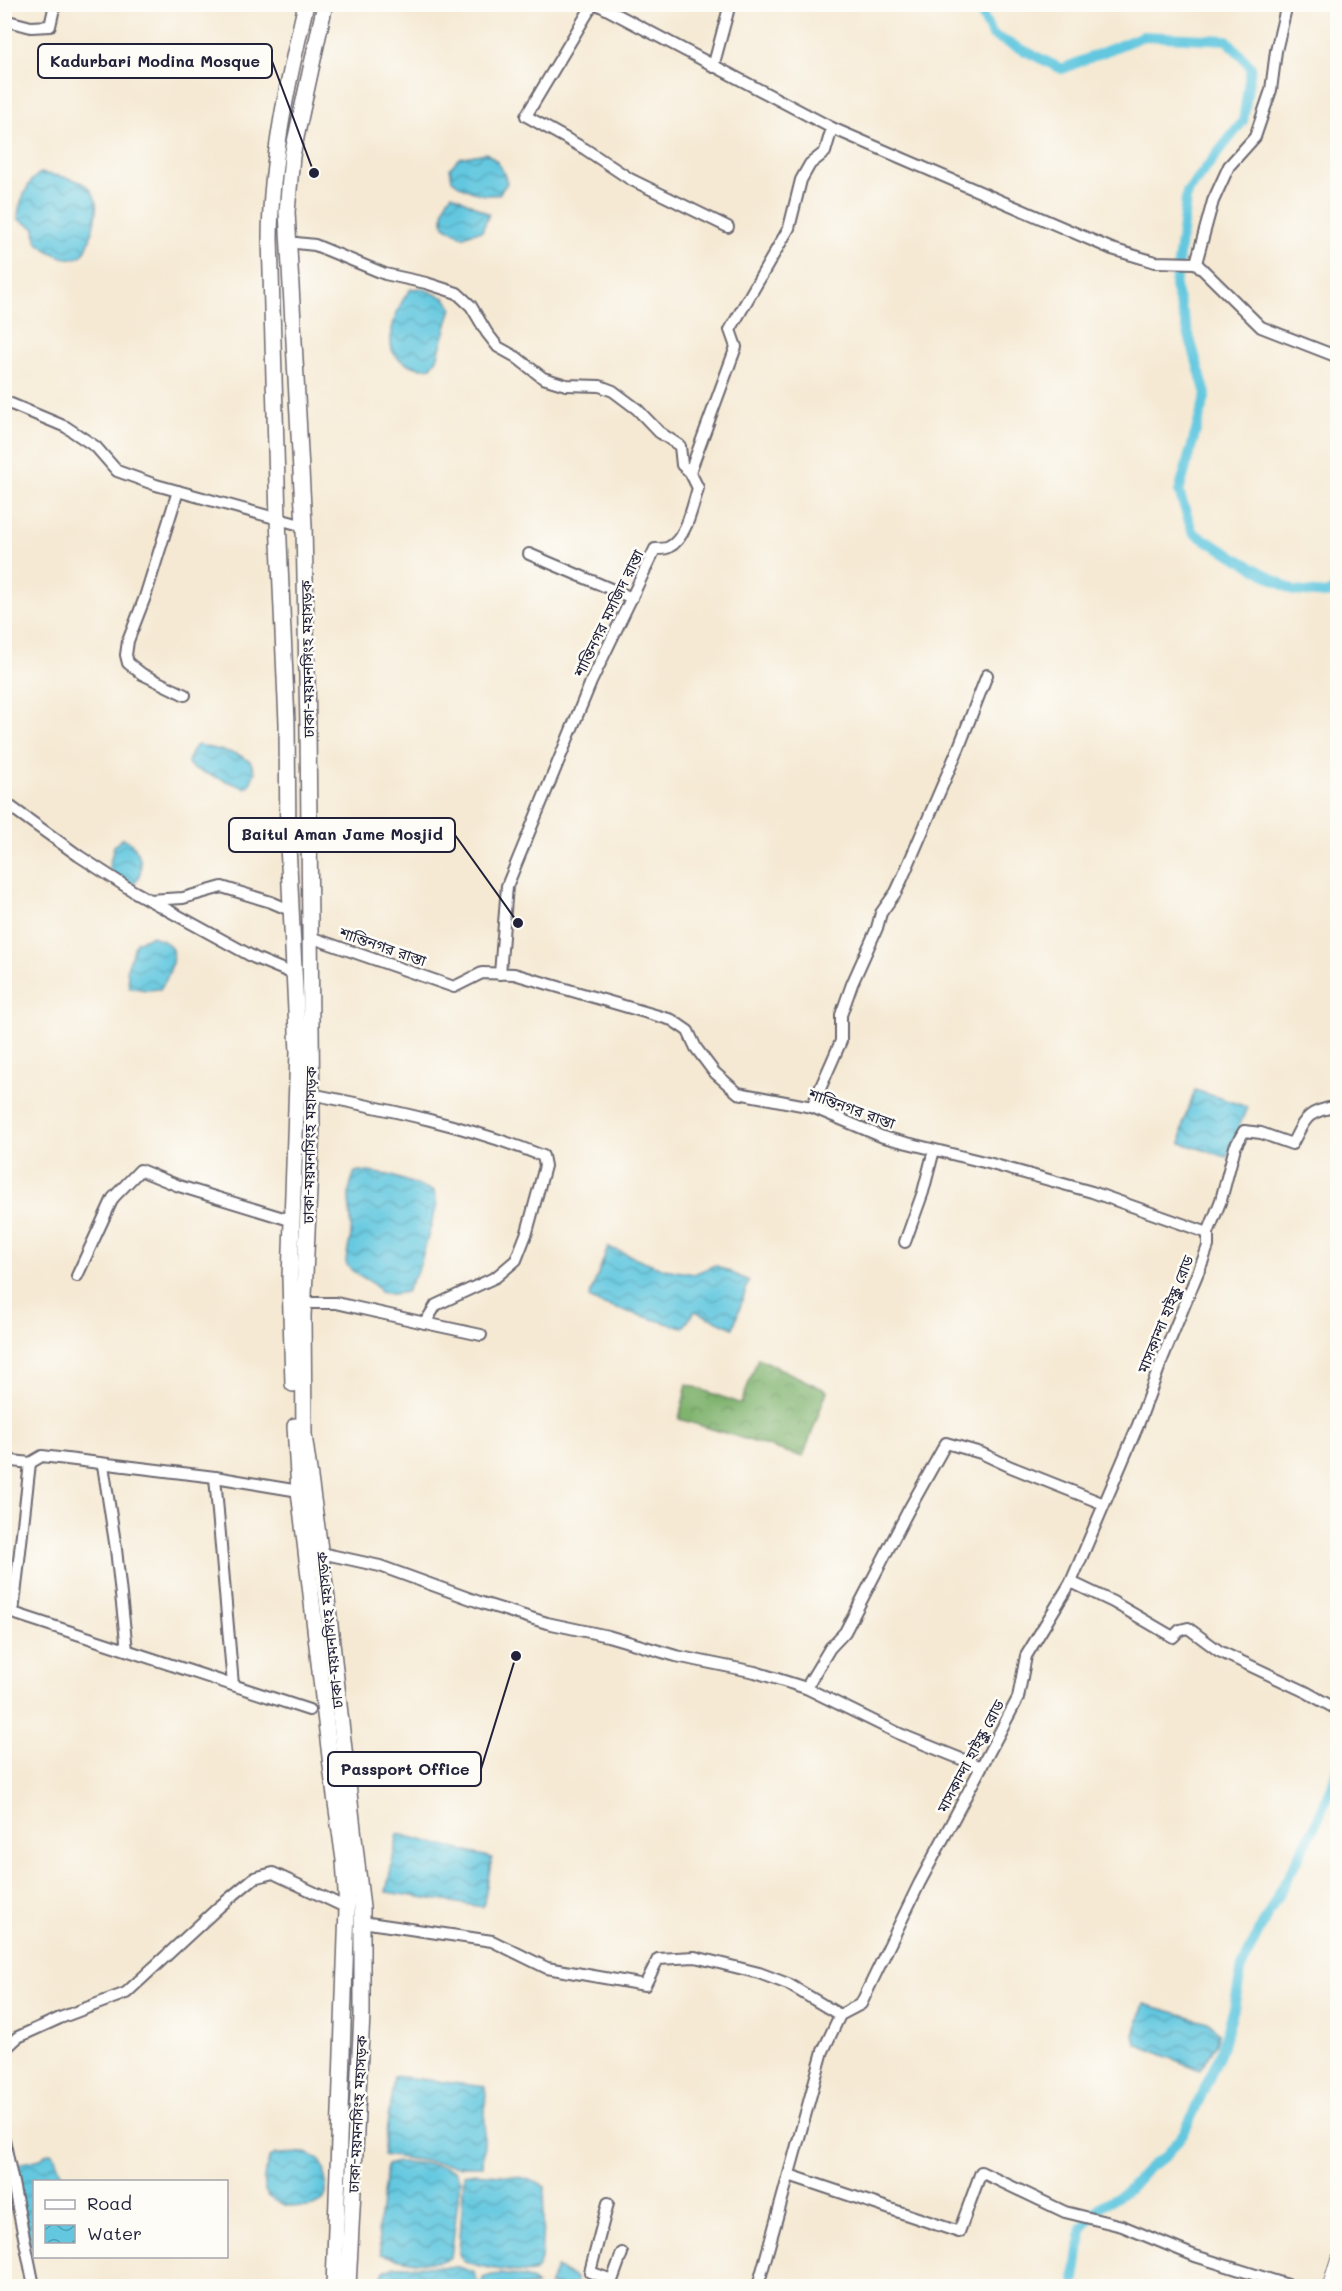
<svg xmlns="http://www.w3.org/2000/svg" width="1342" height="2291" font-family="Mali,'Noto Sans Bengali',sans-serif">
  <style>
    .forest { fill: url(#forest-crowns); stroke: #516a54; stroke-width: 1.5 }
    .water { fill: url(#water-waves); stroke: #42748d; stroke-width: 1.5 }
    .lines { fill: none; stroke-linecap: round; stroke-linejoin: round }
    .stream { stroke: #62c7df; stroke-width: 3 }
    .canal { stroke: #62c7df; stroke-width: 10 }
    .minor-casing { stroke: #6c6870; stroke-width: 14 }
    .tertiary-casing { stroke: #6c6870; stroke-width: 16 }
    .secondary-casing { stroke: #6c6870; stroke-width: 18 }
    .minor { stroke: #fff; stroke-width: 10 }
    .tertiary { stroke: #fff; stroke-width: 14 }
    .secondary { stroke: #fff; stroke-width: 15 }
    .labels { text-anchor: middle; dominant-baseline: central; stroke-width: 5; stroke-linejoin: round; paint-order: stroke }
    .street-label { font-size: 15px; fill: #22223b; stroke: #fdfcf7 }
    .leader { fill: none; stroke: #22223b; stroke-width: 2 }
    .callout-dot { fill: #22223b; stroke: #fdfcf7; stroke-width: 2 }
    .callout { fill: #fdfcf7; stroke: #22223b; stroke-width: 2 }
    .callout-label { font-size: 16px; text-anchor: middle; font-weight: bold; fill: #22223b }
  </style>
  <defs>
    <pattern id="forest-crowns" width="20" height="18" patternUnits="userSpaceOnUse" patternTransform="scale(1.5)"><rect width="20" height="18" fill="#80b36e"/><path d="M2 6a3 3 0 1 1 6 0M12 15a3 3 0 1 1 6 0" fill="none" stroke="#68915c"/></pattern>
    <pattern id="water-waves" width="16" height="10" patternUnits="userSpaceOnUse" patternTransform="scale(1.5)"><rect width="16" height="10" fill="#62c7df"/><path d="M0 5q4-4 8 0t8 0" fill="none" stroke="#50a1b6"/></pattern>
  </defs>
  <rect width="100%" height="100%" fill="#fdfcf7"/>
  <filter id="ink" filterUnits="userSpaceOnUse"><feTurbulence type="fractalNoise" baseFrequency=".0167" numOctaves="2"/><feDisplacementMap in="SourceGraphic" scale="12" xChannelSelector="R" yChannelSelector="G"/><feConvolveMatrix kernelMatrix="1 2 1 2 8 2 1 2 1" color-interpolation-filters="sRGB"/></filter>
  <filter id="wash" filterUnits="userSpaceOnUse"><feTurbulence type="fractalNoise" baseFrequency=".008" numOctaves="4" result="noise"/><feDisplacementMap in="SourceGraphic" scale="24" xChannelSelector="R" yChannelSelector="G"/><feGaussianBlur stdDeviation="1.35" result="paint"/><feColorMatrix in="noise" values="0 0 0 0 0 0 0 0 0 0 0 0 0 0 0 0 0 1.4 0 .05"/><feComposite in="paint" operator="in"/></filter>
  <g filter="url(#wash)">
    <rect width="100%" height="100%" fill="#f5e9d3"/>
    <polygon class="forest" points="758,1358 827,1391 803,1457 679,1419 687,1384 741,1404"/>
    <g class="water">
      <path d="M486,153c13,8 17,16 21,30l-8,11c-17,4 -34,-4 -47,-14l-2,-12 9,-10z"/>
      <path d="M41,173c14,3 29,3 41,10 7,4 12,11 14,18 2,10 -6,47 -14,54 -13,10 -37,-5 -46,-14l-1,-13 -17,-9c0,-14 10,-40 23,-46z"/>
      <path d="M452,194l37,20 -7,17 -11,2 -8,4 -19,-11c-3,-11 1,-25 8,-32z"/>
      <path d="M421,288l24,10 7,10 -15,51 -6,8c-10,2 -14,1 -23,-3 -6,-3 -12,-6 -15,-12 -7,-18 6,-50 18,-63z"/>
      <path d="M198,745l39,9 13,7 5,11 -6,14 -4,2 -53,-20 -4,-5c1,-6 4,-15 10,-18z"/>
      <path d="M123,838c18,8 24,33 10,47l-20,-11 -4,-7 5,-21z"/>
      <path d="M152,936c6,3 14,5 18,10 8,11 -3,34 -10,43l-14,1 -17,-3 -2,-19 9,-26z"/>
      <polygon points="1195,1090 1247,1107 1227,1157 1181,1143 1183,1123"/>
      <path d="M361,1171l28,4 45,16 3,14 -18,63 -13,24 -14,2 -12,-2c-8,-15 -27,-15 -34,-29 0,-10 4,-19 5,-29 2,-26 -8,-35 4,-62z"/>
      <polygon points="608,1247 664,1269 694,1274 715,1265 749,1281 733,1328 695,1311 683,1328 601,1304 589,1298"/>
      <polygon points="398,1834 492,1858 483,1907 386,1892"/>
      <polygon points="1144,2004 1208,2022 1219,2033 1217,2043 1200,2070 1136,2044 1134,2035"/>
      <polygon points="394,2076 486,2087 483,2166 461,2166 383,2155"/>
      <polygon points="50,2153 54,2155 62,2175 62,2181 34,2182 34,2246 30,2246 11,2165 41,2159 45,2154"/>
      <path d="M306,2153c13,5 19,10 19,24 1,7 3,16 -2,23 -10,13 -48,7 -56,-6 -7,-10 -1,-26 3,-37l6,-3z"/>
      <path d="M397,2162c20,0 39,2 58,8l5,11 -9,77c-26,9 -44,3 -70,-4l-3,-24 9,-65z"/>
      <path d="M476,2173c24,3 49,1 69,14l-4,72c-2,4 -2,9 -6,12 -9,5 -60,-5 -70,-10 -2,-1 -5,-5 -6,-7l5,-79z"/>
      <polygon points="394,2266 459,2267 474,2272 478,2286 379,2286 384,2271"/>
      <polygon points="556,2268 576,2278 577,2286 549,2286"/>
      <path d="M500,2274c12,2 30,0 36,12h-54l1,-8 9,-3z"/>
    </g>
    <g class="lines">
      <polyline class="stream" points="1073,2286 1075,2280"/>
      <g class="canal">
        <polyline points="977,4 992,35 1062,69 1143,36 1227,40 1251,67 1243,121 1187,192 1175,287 1206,394 1179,492 1193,533 1294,591 1326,594 1338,587"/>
        <polyline points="1075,2280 1082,2228 1101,2206 1127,2191 1149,2167 1166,2156 1185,2131 1221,2052 1234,2008 1242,1967 1257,1935 1316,1824 1332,1786 1338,1764"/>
      </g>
    </g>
  </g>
  <g filter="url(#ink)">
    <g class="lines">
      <defs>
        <g id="minor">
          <polyline points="593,4 526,116 585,149 630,179 728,227"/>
          <polyline points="597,4 832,128 1112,249 1155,262 1196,263 1261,327 1338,357"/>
          <polyline points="4,20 31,27 50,26 55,4"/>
          <polyline points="713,67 730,4"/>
          <polyline points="287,242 315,245 385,274 426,283 457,293 471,306 487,333 498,347 516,357 543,378 566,385 600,386 613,391 637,409 659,432 680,446 682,465 690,472"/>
          <polyline points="1196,263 1213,201 1229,166 1255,137 1271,90 1276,51 1287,4"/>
          <polyline points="4,401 66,427 96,447 117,471 156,485 304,526"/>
          <polyline points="178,491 145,597 128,641 126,655 128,663 142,674 185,695"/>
          <polyline points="529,554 632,598"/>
          <polyline points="4,802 79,856 133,891 255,958 296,975"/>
          <polyline points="149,900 183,898 222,887 271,902 292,911"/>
          <polyline points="310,937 454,987 482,973 514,974 672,1020 688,1031 696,1048 714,1072 738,1093 812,1107 883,1137 988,1163 1092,1192 1208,1233"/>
          <path d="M500,974l7,-88 84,-204 64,-133c5,0 11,0 14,-2 17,-8 24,-42 29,-59l-8,-16 46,-125 -6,-17 59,-102 12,-48 9,-16 15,-12 7,-24"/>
          <polyline points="812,1107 841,1041 841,1015 852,984 877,928 881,913 896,892 902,879 959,747 987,675"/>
          <polyline points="905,1242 923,1192 934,1150"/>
          <polyline points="77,1276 113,1198 140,1170 179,1186 293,1221"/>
          <path d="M304,1303h32l89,20 11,-18 60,-28 20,-17 11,-28 18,-66 -2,-10c-74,-30 -153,-46 -232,-62"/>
          <polyline points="425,1323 481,1335"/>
          <polyline points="4,1460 30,1463 42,1456 215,1477 299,1491"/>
          <polyline points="30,1463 13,1613 309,1710"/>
          <polyline points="103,1465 116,1549 127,1650"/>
          <polyline points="215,1477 233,1685"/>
          <polyline points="321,1553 380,1566 482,1603 547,1623 608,1636 676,1656 755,1672 806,1688"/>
          <polyline points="1071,1582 1113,1602 1173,1637 1180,1630 1188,1628 1219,1651 1306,1692 1338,1710"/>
          <polyline points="981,1767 902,1735 806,1688 830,1648 845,1632 908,1511 946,1443 981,1453 1011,1467 1104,1504"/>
          <polyline points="362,1922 492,1941 547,1968 645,1985 658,1959 695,1957 759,1973 788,1984 840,2015"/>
          <polyline points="4,2050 18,2037 60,2018 126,1993 219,1907 254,1878 273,1873 347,1908"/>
          <polyline points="4,2139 34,2286"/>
          <polyline points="789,2175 959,2232 981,2172 1065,2212 1122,2226 1195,2256 1291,2286"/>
          <polyline points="608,2203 590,2272 612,2280"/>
          <polyline points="610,2286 622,2253"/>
          <path d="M758,2286l65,-235 17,-36 21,-11 58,-120 99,-186 8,-42 45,-74 67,-157 25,-68 40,-97 5,-14v-13l13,-33 14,-53 9,-16 17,2 31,11c14,-27 14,-32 46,-38"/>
        </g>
        <polyline id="tertiary" points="1330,2286 1338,2260"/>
        <g id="secondary">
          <polyline points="325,4 292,156 287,212 304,526 308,728 312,1127 303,1316 304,1435 327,1599 362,1908 362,2015 348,2286"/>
          <path d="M293,1384l-3,-106 8,-226 -10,-208 -1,-121 -9,-204 -8,-282c1,-79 18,-156 36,-233"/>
          <polyline points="295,1426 299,1491 332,1774 344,1860 347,1908 334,2286"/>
        </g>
      </defs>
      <use href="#minor" class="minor-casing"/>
      <use href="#tertiary" class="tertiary-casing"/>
      <use href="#secondary" class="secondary-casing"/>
      <use href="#minor" class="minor"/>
      <use href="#tertiary" class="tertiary"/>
      <use href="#secondary" class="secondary"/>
    </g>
  </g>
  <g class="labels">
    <g class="street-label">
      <text transform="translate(608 613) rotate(-64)">শান্তিনগর মসজিদ রাস্তা</text>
      <text transform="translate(307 659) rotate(-91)">ঢাকা-ময়মনসিংহ মহাসড়ক</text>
      <text transform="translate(383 946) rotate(19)">শান্তিনগর রাস্তা</text>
      <text transform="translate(852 1108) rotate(20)">শান্তিনগর রাস্তা</text>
      <text transform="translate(309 1145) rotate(-89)">ঢাকা-ময়মনসিংহ মহাসড়ক</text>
      <text transform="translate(1165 1314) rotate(-68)">মাসকান্দা হাইস্কুল রোড</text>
      <text transform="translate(329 1630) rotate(-96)">ঢাকা-ময়মনসিংহ মহাসড়ক</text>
      <text transform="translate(970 1756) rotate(-62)">মাসকান্দা হাইস্কুল রোড</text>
      <text transform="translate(357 2114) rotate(-87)">ঢাকা-ময়মনসিংহ মহাসড়ক</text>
    </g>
  </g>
  <path class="leader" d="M314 173L272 61M518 923L455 835M516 1656L481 1769"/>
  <g class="callout-dot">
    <circle cx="314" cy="173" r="6"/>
    <circle cx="518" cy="923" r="6"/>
    <circle cx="516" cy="1656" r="6"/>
  </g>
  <g class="callout">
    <rect x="38" y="44" width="234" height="34" rx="6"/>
    <rect x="229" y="818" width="226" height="34" rx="6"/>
    <rect x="328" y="1752" width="153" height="34" rx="6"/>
  </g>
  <g class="callout-label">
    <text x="155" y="67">Kadurbari Modina Mosque</text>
    <text x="342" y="840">Baitul Aman Jame Mosjid</text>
    <text x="405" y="1775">Passport Office</text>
  </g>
  <rect width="1342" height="2291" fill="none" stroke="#fdfcf7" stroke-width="24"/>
  <rect x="33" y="2180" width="195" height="78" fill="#fdfcf7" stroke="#a5a5ac" stroke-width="1.5"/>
  <rect x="45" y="2200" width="30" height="9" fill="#ffffff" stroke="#a5a5ac" stroke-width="1.5"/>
  <text x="87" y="2210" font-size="18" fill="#22223b">Road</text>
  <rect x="45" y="2225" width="30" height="18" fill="url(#water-waves)" stroke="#a5a5ac" stroke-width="1.5"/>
  <text x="87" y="2240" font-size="18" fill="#22223b">Water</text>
</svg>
